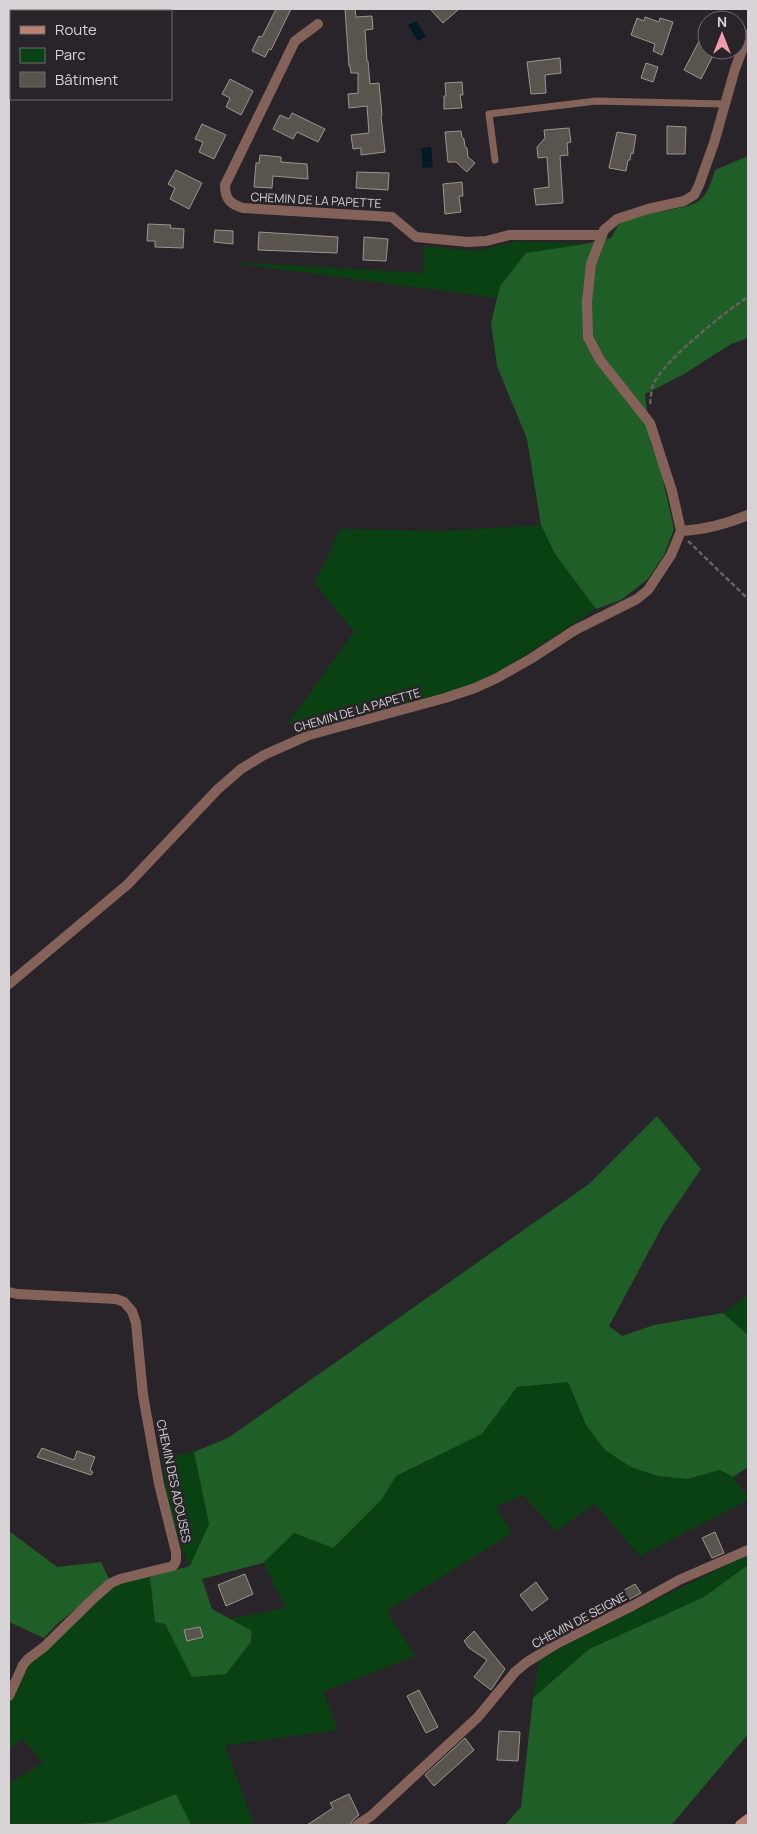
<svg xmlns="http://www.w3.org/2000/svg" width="757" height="1834" font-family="Manrope,sans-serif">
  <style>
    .green { fill: #094113 }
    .forest { fill: #205e27 }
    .water { fill: #011a28 }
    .building { fill: #5a544e; stroke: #9c958f }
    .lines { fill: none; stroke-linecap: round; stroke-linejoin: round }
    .path { stroke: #656165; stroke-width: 2.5; stroke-dasharray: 5 2.5; stroke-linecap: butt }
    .service { stroke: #856259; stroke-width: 7 }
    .minor { stroke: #856259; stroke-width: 10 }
    .secondary { stroke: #bb8375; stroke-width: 10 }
    .labels { text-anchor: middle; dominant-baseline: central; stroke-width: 5; stroke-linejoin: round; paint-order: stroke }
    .street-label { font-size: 12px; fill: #d7d3d7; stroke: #292429 }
  </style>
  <rect width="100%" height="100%" fill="#292429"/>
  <g class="green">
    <polygon points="518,241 585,244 526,253 500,286 497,298 226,262 424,273 423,246 477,251"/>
    <polygon points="541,525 555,554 596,609 499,672 466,688 302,729 289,722 354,632 314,582 324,565 340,529 442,531"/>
    <polygon points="748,1295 748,1335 723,1313"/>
    <polygon points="568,1382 586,1425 687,1479 720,1470 733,1477 748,1497 748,1500 640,1556 595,1504 556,1531 523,1495 496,1507 512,1533 387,1611 415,1656 323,1692 338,1730 225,1745 254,1825 191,1825 176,1794 106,1822 66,1825 9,1825 9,1783 43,1763 22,1738 9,1750 9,1703 12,1700 27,1668 34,1659 100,1597 119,1583 150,1577 155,1622 165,1624 192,1676 251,1642 252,1631 229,1619 286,1608 263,1563 294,1533 382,1499 396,1476 482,1434 517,1387"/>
    <polygon points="194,1452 209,1524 190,1566 172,1524 161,1457"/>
    <polygon points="748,1555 748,1565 704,1597 589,1649 533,1698 539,1661 575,1640"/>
  </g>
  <g class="forest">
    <path d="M748,156v182l-17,6 -47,30 -39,20 6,51 8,18 15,66 -10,26 -16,24 -27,21 -25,9 -41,-55 -14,-29 -14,-86 -30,-73 -6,-43 9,-37 26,-33 59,-9 26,-6c3,-4 5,-10 8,-14 12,-12 63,-12 80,-23 9,-7 13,-21 16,-31z"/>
    <polygon points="657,1116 701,1169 663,1225 609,1326 622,1336 654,1325 723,1313 748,1335 748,1423 747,1430 748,1432 748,1467 733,1477 720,1470 687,1479 658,1476 631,1467 605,1450 586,1425 568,1382 517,1387 482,1434 396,1476 382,1499 333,1548 294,1533 263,1563 202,1579 212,1609 252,1631 251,1642 226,1674 192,1677 165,1624 155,1622 150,1577 190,1566 209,1524 194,1452 228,1438 589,1184"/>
    <polygon points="9,1531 57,1567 101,1562 110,1581 56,1625 44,1638 9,1622"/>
    <polygon points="748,1565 748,1734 673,1823 671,1825 505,1825 521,1807 533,1698 589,1649 704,1597"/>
    <polygon points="176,1794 191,1825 66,1825 106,1822"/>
  </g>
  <g class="water">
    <polygon points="416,21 426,36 418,41 408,25"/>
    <polygon points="431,147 433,167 423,168 421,148"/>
  </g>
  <g class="building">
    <polygon points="276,9 291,9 271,50 269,49 265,57 252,51 259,36 262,37"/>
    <polygon points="345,9 355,9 356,17 372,16 373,29 365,30 367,61 368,61 370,84 379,83 382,115 381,116 385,152 361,155 361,148 353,149 351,135 369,133 367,106 349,108 348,94 358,93 358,73 351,73 350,66 349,66"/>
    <polygon points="430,9 459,9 443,23"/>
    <polygon points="645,17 659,22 660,18 673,22 662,55 653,51 655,44 631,35 637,18 644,21"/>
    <polygon points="707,26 707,50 716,50 701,79 684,70"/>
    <polygon points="560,58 561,73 545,75 546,93 531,94 527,62"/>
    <polygon points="646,63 658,67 653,82 641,78"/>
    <polygon points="230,79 253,91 241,115 226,107 230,98 222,94"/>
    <polygon points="462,82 463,95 460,95 462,108 444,109 444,96 446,96 445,83"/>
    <polygon points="292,113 325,129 318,142 297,132 293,139 273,129 280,115 289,119"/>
    <polygon points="202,124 226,135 214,159 199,152 203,142 195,139"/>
    <polygon points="667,126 686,127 685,154 667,154"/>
    <polygon points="569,128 571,142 567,143 568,155 560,156 563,203 536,205 534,189 549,187 547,157 538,158 537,147 545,138 544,130"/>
    <polygon points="461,131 462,137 464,139 465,147 467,148 468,157 475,163 467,172 456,162 448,162 445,132"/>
    <polygon points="617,132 636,135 633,154 631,153 630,160 628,160 626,171 609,168"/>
    <polygon points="260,155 281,157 281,162 307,164 308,179 273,176 272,188 254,187 256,163 259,163"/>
    <polygon points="176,170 202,183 189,209 170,199 175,188 168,184"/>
    <polygon points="357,172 389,173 388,190 356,188"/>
    <polygon points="462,182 463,196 459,196 461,212 445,214 443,184"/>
    <polygon points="148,224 171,225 170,228 184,229 183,248 155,247 155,241 147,241"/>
    <polygon points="215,230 233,231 233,244 214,242"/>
    <polygon points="259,232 338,237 337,253 258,250"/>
    <polygon points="364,237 388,239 386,261 363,260"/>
    <polygon points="42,1448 74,1460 77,1451 95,1457 90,1470 93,1472 91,1475 37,1457"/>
    <polygon points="715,1532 724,1553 712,1558 702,1538"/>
    <polygon points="245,1574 253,1594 226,1606 218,1585"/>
    <polygon points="536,1582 548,1599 532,1611 520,1595"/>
    <polygon points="635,1584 641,1593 619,1605 613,1596"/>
    <polygon points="200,1627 203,1637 187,1641 184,1630"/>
    <polygon points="474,1631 505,1669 491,1690 474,1677 487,1660 469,1648 464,1641"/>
    <polygon points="419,1690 438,1727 426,1733 407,1696"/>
    <polygon points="499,1731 520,1732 518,1761 497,1760"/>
    <polygon points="465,1738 474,1750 434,1786 425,1775"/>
    <polygon points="349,1794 359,1815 353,1820 350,1825 307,1825 333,1808 330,1803"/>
  </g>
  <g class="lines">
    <g class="path">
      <path d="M650,404c1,-6 1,-13 3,-19 8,-22 74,-75 95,-88"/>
      <polyline points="688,541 748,599"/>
    </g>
    <polyline class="service" points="495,160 489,114 596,101 725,104"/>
    <g class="minor">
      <path d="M318,24l-23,17 -70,144c0,14 5,19 18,23l149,9 24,20 52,5 18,-1 23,-6h93"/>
      <path d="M681,531c24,-1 45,-7 67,-16"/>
      <polyline points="9,984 127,885 218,789 241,769 264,755 309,735 445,698 475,688 497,678 532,658 575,630 637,599 648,590 671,555 681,531 672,491 650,423 600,360 588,337 587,302 591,264 604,230 617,219 648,209 684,201 694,195 699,185 714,143 735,69 748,34"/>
      <polyline points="9,1292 17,1294 116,1299 124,1302 132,1311 136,1323 143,1395 159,1484 176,1552 176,1561 173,1566 120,1579 111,1583 94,1598 44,1647 28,1659 23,1665 9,1696"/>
      <polyline points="357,1825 371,1816 478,1717 515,1672 527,1662 558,1643 634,1605 679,1580 748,1550"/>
    </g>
    <polyline class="secondary" points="740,1825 748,1819"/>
  </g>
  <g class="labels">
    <g class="street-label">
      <text transform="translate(316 200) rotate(3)">CHEMIN DE LA PAPETTE</text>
      <text transform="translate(357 710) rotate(-16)">CHEMIN DE LA PAPETTE</text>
      <text transform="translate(174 1481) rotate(78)">CHEMIN DES ADOUSES</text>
      <text transform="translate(579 1620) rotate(-28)">CHEMIN DE SEIGNE</text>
    </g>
  </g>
  <rect width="757" height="1834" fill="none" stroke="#d7d3d7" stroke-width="20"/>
  <rect x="10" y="10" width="162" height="90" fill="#292429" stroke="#6f6a6f"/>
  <rect x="20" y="26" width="25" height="8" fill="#bb8375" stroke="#6f6a6f"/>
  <text x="55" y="35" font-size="15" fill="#d7d3d7">Route</text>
  <rect x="20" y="48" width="25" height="15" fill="#094113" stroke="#6f6a6f"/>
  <text x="55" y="60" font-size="15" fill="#d7d3d7">Parc</text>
  <rect x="20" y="72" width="25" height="15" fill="#5a544e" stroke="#6f6a6f"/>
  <text x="55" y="85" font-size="15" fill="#d7d3d7">Bâtiment</text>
  <g transform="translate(722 35)"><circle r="24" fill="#292429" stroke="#6f6a6f"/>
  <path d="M0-4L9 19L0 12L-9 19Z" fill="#f29aac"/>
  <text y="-8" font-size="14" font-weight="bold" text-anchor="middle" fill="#d7d3d7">N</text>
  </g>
</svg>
